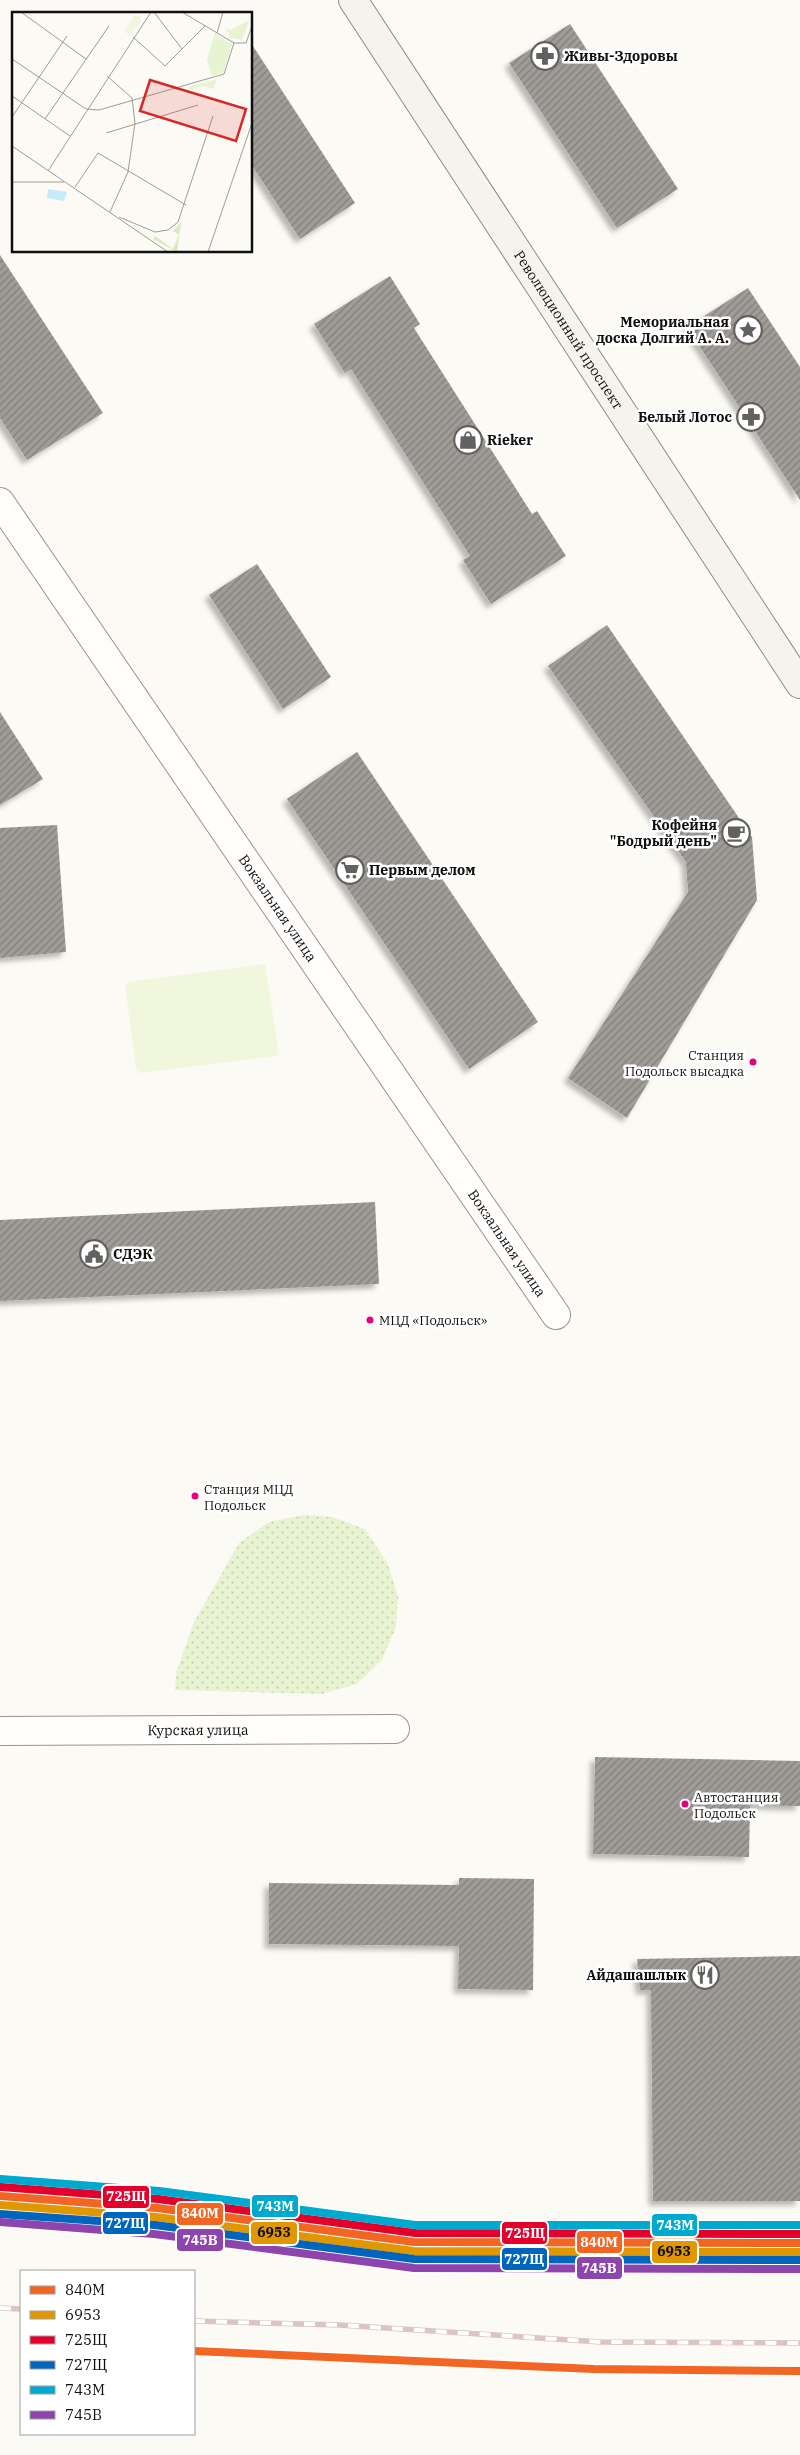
<svg xmlns="http://www.w3.org/2000/svg" width="800" height="2455" font-family="'IBM Plex Serif',serif">
  <style>
    .grass { fill: url(#grass-dots) }
    .pitch { fill: #f1f7dc }
    .building { fill: url(#building-hatch); filter: url(#shadow) }
    .lines { fill: none; stroke-linecap: round; stroke-linejoin: round }
    .street-casing { stroke: #969592; stroke-width: 30 }
    .secondary-casing { stroke: #8c8b89; stroke-width: 30 }
    .street { stroke: #fffefd; stroke-width: 28 }
    .secondary { stroke: #f5f3eb; stroke-width: 28 }
    .rail-casing { stroke: #dac4c6; stroke-width: 5.5 }
    .rail { stroke: #fff; stroke-width: 4; stroke-dasharray: 11; stroke-linecap: butt }
    .rail-1-casing { stroke: #fff; stroke-width: 11 }
    .rail-2-casing { stroke: #fff; stroke-width: 11 }
    .rail-3-casing { stroke: #fff; stroke-width: 11 }
    .rail-4-casing { stroke: #fff; stroke-width: 11 }
    .rail-5-casing { stroke: #fff; stroke-width: 11 }
    .rail-6-casing { stroke: #fff; stroke-width: 11 }
    .rail-1 { stroke: #f26522; stroke-width: 8 }
    .rail-2 { stroke: #e09702; stroke-width: 8 }
    .rail-3 { stroke: #e4002b; stroke-width: 8 }
    .rail-4 { stroke: #0065bd; stroke-width: 8 }
    .rail-5 { stroke: #00a9ce; stroke-width: 8 }
    .rail-6 { stroke: #8e44ad; stroke-width: 8 }
    .bus-dot { fill: #e5007d; stroke: #fff; stroke-width: 2 }
    .labels { text-anchor: middle; dominant-baseline: central; stroke-width: 5; stroke-linejoin: round; paint-order: stroke }
    .bus-label { font-size: 13px; fill: #0f0f0f; stroke: #fff; text-anchor: start }
    .poi-label { font-size: 14px; font-weight: bold; fill: #0f0f0f; stroke: #fff; text-anchor: start }
    .street-label { font-size: 14px; fill: #0f0f0f; stroke: #fff }
    .inset-road { fill: none; stroke: #9d9c98; stroke-width: 1 }
    .view { fill: #d62828; fill-opacity: 0.15; stroke: #d62828; stroke-width: 2.5 }
    .inset-edge { fill: none; stroke: #0f0f0f; stroke-width: 2.5 }
    .line-badge { stroke: #fff; stroke-width: 2 }
    .badge-label { font-size: 14px; text-anchor: middle; font-weight: bold; fill: #fff }
    .pale-badge-label { font-size: 14px; text-anchor: middle; font-weight: bold; fill: #111 }
  </style>
  <defs>
    <pattern id="grass-dots" width="8" height="8" patternUnits="userSpaceOnUse" patternTransform="scale(1.25)"><rect width="8" height="8" fill="#e8f3d2"/><path d="M2 2h.1M6 6h.1" fill="none" stroke="#c6cfb3" stroke-width="1.8" stroke-linecap="round"/></pattern>
    <pattern id="building-hatch" width="6" height="6" patternUnits="userSpaceOnUse" patternTransform="scale(1.25)"><rect width="6" height="6" fill="#a09d99"/><path d="M-1 1l2-2M0 6l6-6M5 7l2-2" fill="none" stroke="#817e7b"/></pattern>
    <filter id="shadow"><feDropShadow dx="-4.5" dy="4.5" stdDeviation="2.5" flood-color="#0004"/></filter>
  </defs>
  <rect width="100%" height="100%" fill="#fcfaf4"/>
  <polygon class="grass" points="304,1515 332,1517 365,1529 388,1564 398,1597 396,1627 382,1660 357,1684 322,1694 175,1690 176,1673 194,1622 239,1543 269,1522"/>
  <polygon class="pitch" points="265,964 279,1053 276,1056 140,1073 136,1069 125,985 128,982"/>
  <g class="building">
    <polygon points="570,24 678,189 617,228 509,63"/>
    <polygon points="251,43 355,203 300,239 251,164"/>
    <polygon points="0,255 103,413 27,460 0,418"/>
    <polygon points="390,276 420,324 414,328 532,514 537,511 566,556 491,604 463,560 470,556 351,369 345,373 314,324"/>
    <polygon points="748,288 800,367 800,500 687,327"/>
    <polygon points="257,564 331,677 283,709 209,595"/>
    <polygon points="607,625 752,837 757,900 627,1118 568,1078 688,892 686,862 548,666"/>
    <polygon points="0,712 43,779 0,805"/>
    <polygon points="357,752 538,1022 469,1069 287,799"/>
    <polygon points="57,825 66,952 0,958 0,828"/>
    <polygon points="375,1202 379,1284 0,1301 0,1220"/>
    <polygon points="595,1757 800,1761 800,1806 750,1805 749,1857 593,1854"/>
    <polygon points="459,1878 534,1879 533,1990 458,1989 459,1946 269,1944 269,1883 459,1885"/>
    <polygon points="800,1956 800,2201 653,2201 651,1990 640,1990 637,1959"/>
  </g>
  <g class="lines">
    <defs>
      <g id="street">
        <path id="s1" d="M0,502l556,813"/>
        <path id="s2" d="M0,1731l395,-2"/>
      </g>
      <g id="secondary">
        <path id="s3" d="M353,0l447,684"/>
      </g>
    </defs>
    <use href="#street" class="street-casing"/>
    <use href="#secondary" class="secondary-casing"/>
    <use href="#street" class="street"/>
    <use href="#secondary" class="secondary"/>
    <defs>
      <g id="rail">
        <polyline points="0,2308 21,2309"/>
        <polyline points="194,2321 340,2325 601,2342 800,2343"/>
      </g>
    </defs>
    <use href="#rail" class="rail-casing"/>
    <use href="#rail" class="rail"/>
    <defs>
      <g id="rail-1">
        <polyline points="0,2196 157,2208 414,2242 800,2243"/>
        <polyline points="194,2351 594,2369 800,2371"/>
      </g>
      <polyline id="rail-2" points="0,2205 156,2217 414,2251 800,2252"/>
      <polyline id="rail-3" points="1,2187 158,2199 415,2233 800,2234"/>
      <polyline id="rail-4" points="0,2214 155,2225 414,2259 800,2260"/>
      <polyline id="rail-5" points="1,2179 159,2191 415,2225 800,2225"/>
      <polyline id="rail-6" points="0,2222 154,2234 414,2268 800,2269"/>
    </defs>
    <use href="#rail-1" class="rail-1-casing"/>
    <use href="#rail-2" class="rail-2-casing"/>
    <use href="#rail-3" class="rail-3-casing"/>
    <use href="#rail-4" class="rail-4-casing"/>
    <use href="#rail-5" class="rail-5-casing"/>
    <use href="#rail-6" class="rail-6-casing"/>
    <use href="#rail-1" class="rail-1"/>
    <use href="#rail-2" class="rail-2"/>
    <use href="#rail-3" class="rail-3"/>
    <use href="#rail-4" class="rail-4"/>
    <use href="#rail-5" class="rail-5"/>
    <use href="#rail-6" class="rail-6"/>
  </g>
  <defs>
    <symbol id="pharmacy-ring" viewBox="-11 -11 22 22"><circle r="9.5" fill="#fff" stroke="#62615f" stroke-width="1.5"/><path d="M-2-6h4v4h4v4h-4v4h-4v-4h-4v-4h4Z" fill="#62615f"/></symbol>
    <symbol id="sight-ring" viewBox="-11 -11 22 22"><circle r="9.5" fill="#fff" stroke="#62615f" stroke-width="1.5"/><path d="M0-6L1.8-2.2L6-1.7L2.9 1.2L3.7 5.4L0 3.3L-3.7 5.4L-2.9 1.2L-6-1.7L-1.8-2.2Z" fill="#62615f"/></symbol>
    <symbol id="shop-ring" viewBox="-11 -11 22 22"><circle r="9.5" fill="#fff" stroke="#62615f" stroke-width="1.5"/><path d="M-5-2.5h2.3a2.7 3.5 0 0 1 5.4 0H5L5.5 6h-11ZM-1.5-2.5h3a1.5 2.3 0 0 0-3 0Z" fill="#62615f"/></symbol>
    <symbol id="cafe-ring" viewBox="-11 -11 22 22"><circle r="9.5" fill="#fff" stroke="#62615f" stroke-width="1.5"/><path d="M-5.5-4.5H6V0H3Q3 3.5 0 3.5H-2.5Q-5.5 3.5-5.5 0ZM3-3.2v2h1.7v-2ZM-6 4.5H4V6H-6Z" fill="#62615f"/></symbol>
    <symbol id="supermarket-ring" viewBox="-11 -11 22 22"><circle r="9.5" fill="#fff" stroke="#62615f" stroke-width="1.5"/><path d="M-6-5.5h2.5l.6 2H6L4.5 2H-2.5L-4.4-4H-6ZM-1.5 3.2a1.3 1.3 0 1 0 .1 0ZM3 3.2a1.3 1.3 0 1 0 .1 0Z" fill="#62615f"/></symbol>
    <symbol id="civic-ring" viewBox="-11 -11 22 22"><circle r="9.5" fill="#fff" stroke="#62615f" stroke-width="1.5"/><path d="M-.6-6.5H3V-4.5H.6V-3L4-1V1h2V6H-6V1h2V-1L-.6-3ZM-1.2 2.5V6h2.4V2.5Z" fill="#62615f"/></symbol>
    <symbol id="restaurant-ring" viewBox="-11 -11 22 22"><circle r="9.5" fill="#fff" stroke="#62615f" stroke-width="1.5"/><path d="M-5-6h1v4h1v-4h1v4h1v-4h1v5L-1.5 .5V6h-2V.5L-5-1ZM5-6V6H3V1.5H1.5Q1.5-4 5-6Z" fill="#62615f"/></symbol>
  </defs>
  <g fill-rule="evenodd">
    <use href="#pharmacy-ring" x="529" y="40" width="32" height="32"/>
    <use href="#sight-ring" x="732" y="314" width="32" height="32"/>
    <use href="#pharmacy-ring" x="735" y="401" width="32" height="32"/>
    <use href="#shop-ring" x="452" y="424" width="32" height="32"/>
    <use href="#cafe-ring" x="720" y="817" width="32" height="32"/>
    <use href="#supermarket-ring" x="334" y="854" width="32" height="32"/>
    <use href="#civic-ring" x="78" y="1238" width="32" height="32"/>
    <use href="#restaurant-ring" x="689" y="1959" width="32" height="32"/>
  </g>
  <g class="bus-dot">
    <circle cx="753" cy="1062" r="4.5"/>
    <circle cx="370" cy="1320" r="4.5"/>
    <circle cx="195" cy="1496" r="4.5"/>
    <circle cx="685" cy="1804" r="4.5"/>
  </g>
  <g class="labels">
    <g class="bus-label">
      <text x="744" y="1055" text-anchor="end">Станция<tspan x="744" dy="16">Подольск высадка</tspan></text>
      <text x="379" y="1320">МЦД «Подольск»</text>
      <text x="204" y="1489">Станция МЦД<tspan x="204" dy="16">Подольск</tspan></text>
      <text x="694" y="1797">Автостанция<tspan x="694" dy="16">Подольск</tspan></text>
    </g>
    <g class="poi-label">
      <text x="564" y="56">Живы-Здоровы</text>
      <text x="729" y="322" text-anchor="end">Мемориальная<tspan x="729" dy="16">доска Долгий А. А.</tspan></text>
      <text x="732" y="417" text-anchor="end">Белый Лотос</text>
      <text x="487" y="440">Rieker</text>
      <text x="717" y="825" text-anchor="end">Кофейня<tspan x="717" dy="16">"Бодрый день"</tspan></text>
      <text x="369" y="870">Первым делом</text>
      <text x="113" y="1254">СДЭК</text>
      <text x="686" y="1975" text-anchor="end">Айдашашлык</text>
    </g>
    <g class="street-label">
      <text stroke="none"><textPath href="#s3" startOffset="394">Революционный проспект</textPath></text>
      <text stroke="none"><textPath href="#s1" startOffset="492">Вокзальная улица</textPath></text>
      <text stroke="none"><textPath href="#s1" startOffset="898">Вокзальная улица</textPath></text>
      <text stroke="none"><textPath href="#s2" startOffset="198">Курская улица</textPath></text>
    </g>
  </g>
  <g transform="translate(12 12)">
    <rect width="240" height="240" fill="#fcfaf4"/>
    <path d="M240,0l-10,28 -12,-2 -2,-8 -3,5 2,-7 4,2 17,-9zM205,67l-4,10 -11,-3 -12,4 -3,-3z" fill="#e8f3d2"/>
    <path d="M169,210l-4,30 -24,-13 2,-3 18,13 6,-14 -6,-4z" fill="#d9ecbf"/>
    <path d="M203,21l17,12 -9,28 -11,3 -5,-16z" fill="#e8f3d2"/>
    <path d="M123,2l7,5 -12,17 -6,-5z" fill="#f1f7dc"/>
    <path d="M36,177l19,3 -3,9 -17,-3z" fill="#c8ebf9"/>
    <path class="inset-road" d="M9,0l65,47M142,0l28,37M170,0l52,31h12l6,-17M205,21l6,-21M121,25l32,29 40,-40M0,47l74,50 13,1 125,-36 10,-31M95,64l25,22 3,25 -7,49 -18,40M0,84l58,40M0,105l55,-81M33,107l64,-93M94,121l92,-28M0,134l156,106M36,159l103,-159M0,170h52M63,175l23,-34 88,52M107,205l36,15 13,-2 10,-8 35,-106M196,240l44,-129"/>
    <path class="view" d="M138,68l96,29 -10,32 -96,-30z"/>
    <rect width="240" height="240" class="inset-edge"/>
  </g>
  <g class="line-badge">
    <rect x="102" y="2185" width="48" height="24" rx="5" fill="#e4002b"/>
    <rect x="251" y="2194" width="48" height="24" rx="5" fill="#00a9ce"/>
    <rect x="176" y="2202" width="48" height="24" rx="5" fill="#f26522"/>
    <rect x="102" y="2211" width="47" height="24" rx="5" fill="#0065bd"/>
    <rect x="651" y="2213" width="47" height="24" rx="5" fill="#00a9ce"/>
    <rect x="250" y="2221" width="48" height="24" rx="5" fill="#e09702"/>
    <rect x="501" y="2221" width="47" height="24" rx="5" fill="#e4002b"/>
    <rect x="176" y="2228" width="48" height="24" rx="5" fill="#8e44ad"/>
    <rect x="576" y="2230" width="47" height="24" rx="5" fill="#f26522"/>
    <rect x="651" y="2240" width="47" height="24" rx="5" fill="#e09702"/>
    <rect x="501" y="2247" width="47" height="24" rx="5" fill="#0065bd"/>
    <rect x="576" y="2256" width="47" height="24" rx="5" fill="#8e44ad"/>
  </g>
  <g class="badge-label">
    <text x="126" y="2201">725Щ</text>
    <text x="275" y="2211">743М</text>
    <text x="200" y="2218">840М</text>
    <text x="125" y="2228">727Щ</text>
    <text x="675" y="2230">743М</text>
    <text x="525" y="2238">725Щ</text>
    <text x="200" y="2245">745В</text>
    <text x="599" y="2247">840М</text>
    <text x="524" y="2264">727Щ</text>
    <text x="599" y="2273">745В</text>
  </g>
  <g class="pale-badge-label">
    <text x="274" y="2237">6953</text>
    <text x="674" y="2256">6953</text>
  </g>
  <rect x="20" y="2270" width="175" height="165" fill="#ffffff" stroke="#9f9f9f"/>
  <rect x="30" y="2286" width="25" height="8" fill="#f26522" stroke="#9f9f9f"/>
  <text x="65" y="2295" font-size="15" fill="#0f0f0f">840М</text>
  <rect x="30" y="2311" width="25" height="8" fill="#e09702" stroke="#9f9f9f"/>
  <text x="65" y="2320" font-size="15" fill="#0f0f0f">6953</text>
  <rect x="30" y="2336" width="25" height="8" fill="#e4002b" stroke="#9f9f9f"/>
  <text x="65" y="2345" font-size="15" fill="#0f0f0f">725Щ</text>
  <rect x="30" y="2361" width="25" height="8" fill="#0065bd" stroke="#9f9f9f"/>
  <text x="65" y="2370" font-size="15" fill="#0f0f0f">727Щ</text>
  <rect x="30" y="2386" width="25" height="8" fill="#00a9ce" stroke="#9f9f9f"/>
  <text x="65" y="2395" font-size="15" fill="#0f0f0f">743М</text>
  <rect x="30" y="2411" width="25" height="8" fill="#8e44ad" stroke="#9f9f9f"/>
  <text x="65" y="2420" font-size="15" fill="#0f0f0f">745В</text>
</svg>
